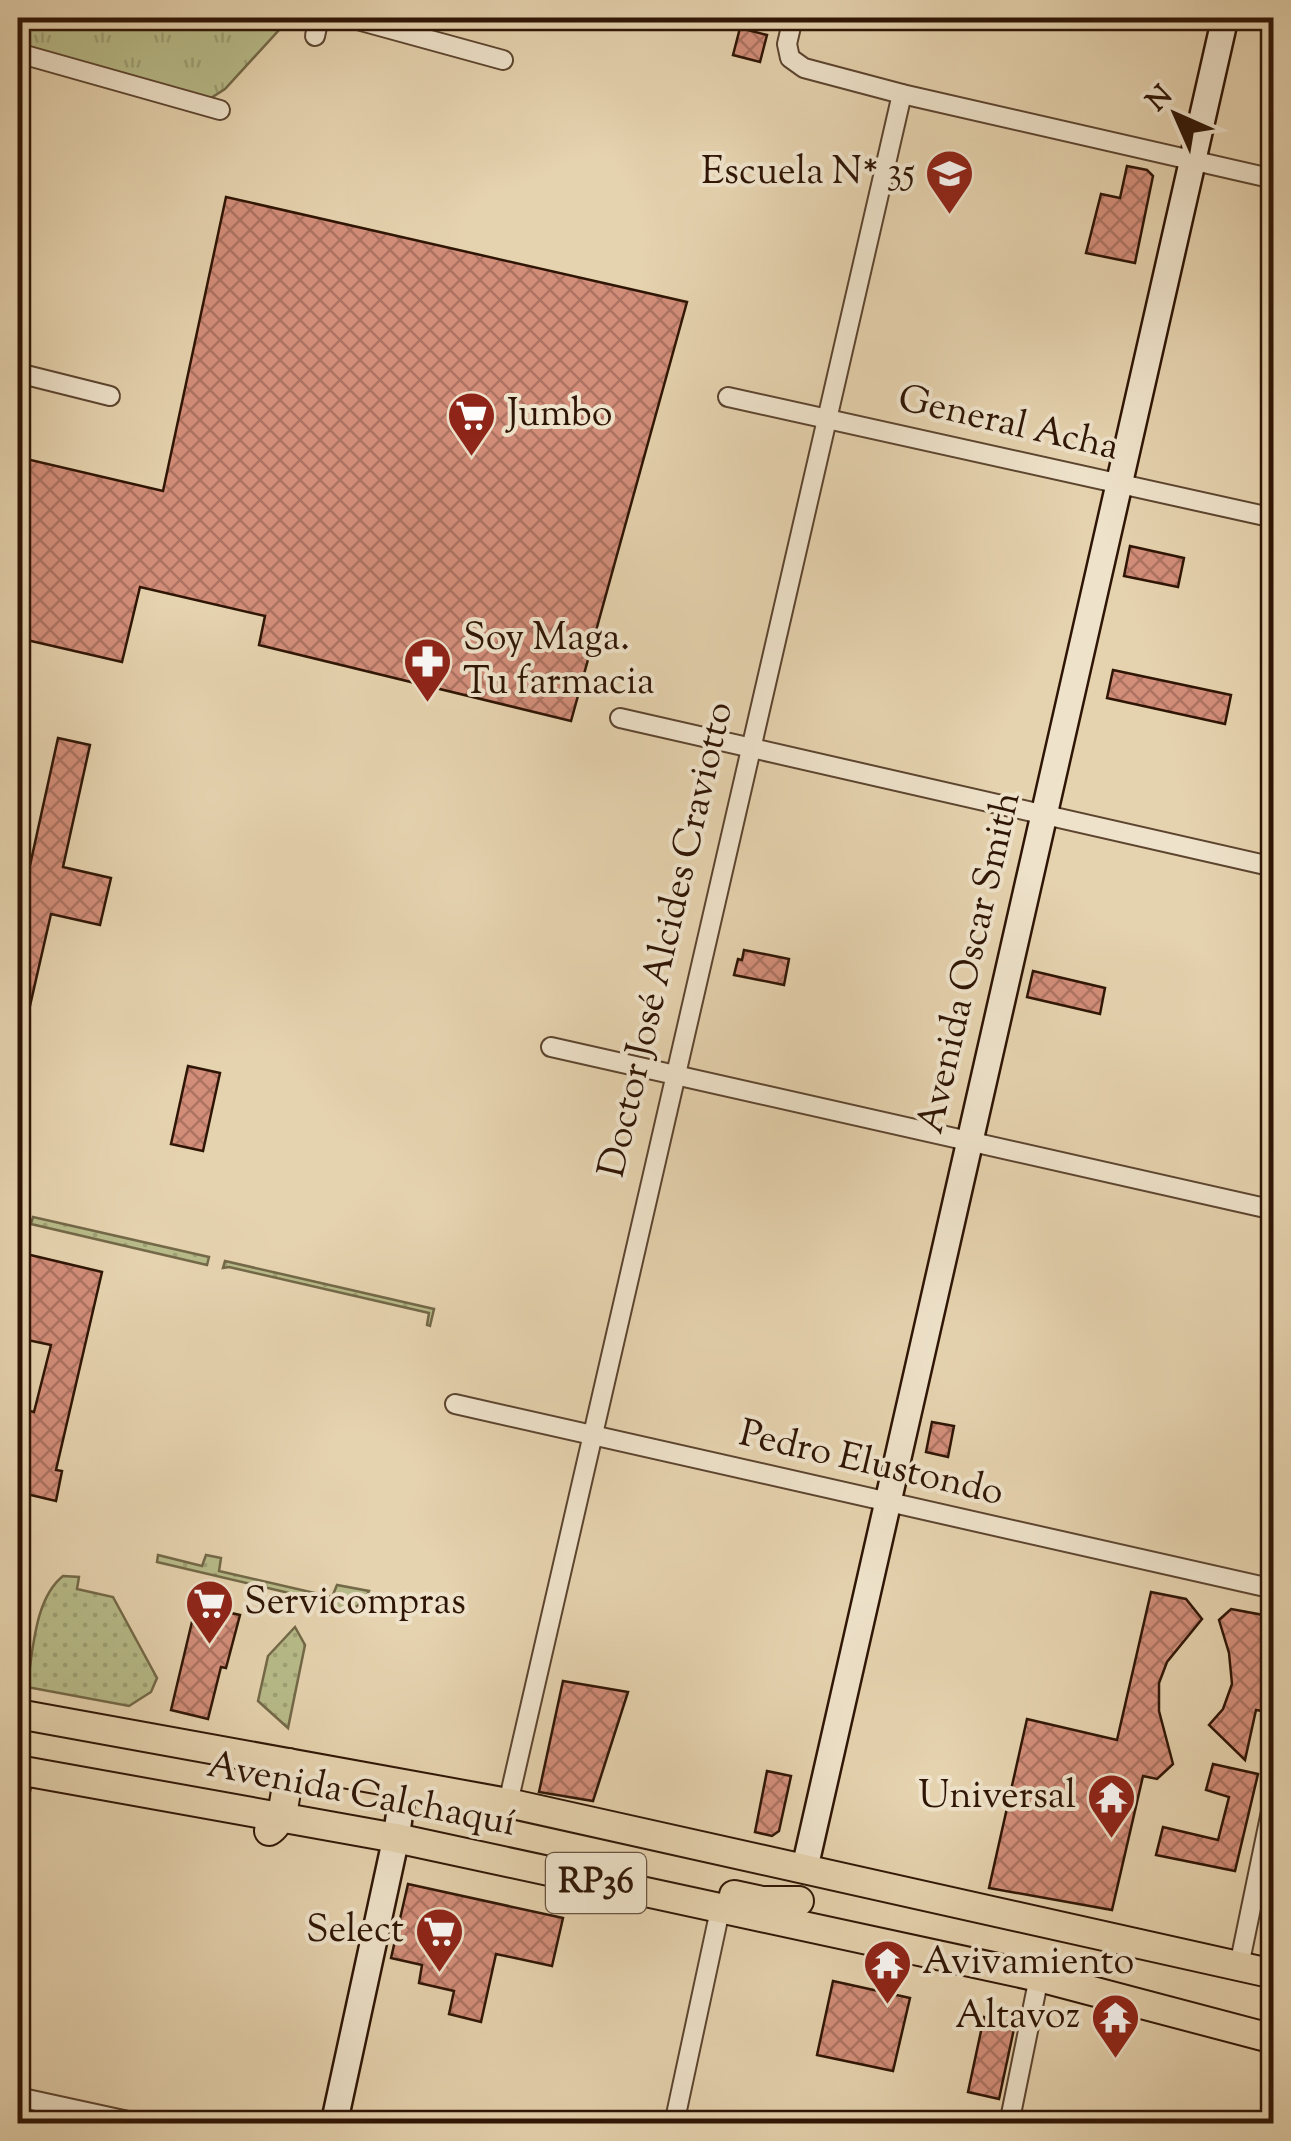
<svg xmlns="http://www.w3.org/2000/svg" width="1291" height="2141" font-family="'Sorts Mill Goudy',serif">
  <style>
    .grass { fill: url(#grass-dots); stroke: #736847; stroke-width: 2.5 }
    .park { fill: url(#park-tufts); stroke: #736847; stroke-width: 2.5 }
    .building { fill: url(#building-cross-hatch); stroke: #2f1505; stroke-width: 2.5 }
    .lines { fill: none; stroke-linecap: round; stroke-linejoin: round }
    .street-casing { stroke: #5c442f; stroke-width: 22 }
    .secondary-casing { stroke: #2f1505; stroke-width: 30 }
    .primary-casing { stroke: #2f1505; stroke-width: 32 }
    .street { stroke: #eee2ca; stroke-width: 18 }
    .secondary { stroke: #eee2ca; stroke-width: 25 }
    .primary { stroke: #e5d2ae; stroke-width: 28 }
    .labels { text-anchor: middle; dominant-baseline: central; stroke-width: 8; stroke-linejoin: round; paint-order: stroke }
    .shield { fill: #eee2ca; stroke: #685240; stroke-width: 2.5 }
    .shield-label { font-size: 35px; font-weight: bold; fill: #2f1505 }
    .poi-label { font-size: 38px; fill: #2f1505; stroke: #eee2ca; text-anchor: end }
    .street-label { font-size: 38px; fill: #2f1505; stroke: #eee2ca }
  </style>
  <defs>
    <pattern id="grass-dots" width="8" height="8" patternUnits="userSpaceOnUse" patternTransform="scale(2.5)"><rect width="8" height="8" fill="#b7bb89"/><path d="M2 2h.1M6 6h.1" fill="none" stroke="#9ea075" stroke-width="1.8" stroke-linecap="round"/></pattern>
    <pattern id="park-tufts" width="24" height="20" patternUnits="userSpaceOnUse" patternTransform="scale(2.5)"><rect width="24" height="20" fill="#b7bb89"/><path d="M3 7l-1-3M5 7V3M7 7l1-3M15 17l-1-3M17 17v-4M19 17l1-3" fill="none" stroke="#9ea075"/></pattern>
    <pattern id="building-cross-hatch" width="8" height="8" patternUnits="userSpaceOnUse" patternTransform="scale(2.5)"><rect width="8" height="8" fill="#d38e7a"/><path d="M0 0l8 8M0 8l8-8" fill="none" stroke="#ac7362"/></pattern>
  </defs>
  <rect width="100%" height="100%" fill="#e5d2ae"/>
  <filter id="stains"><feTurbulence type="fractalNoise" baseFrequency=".002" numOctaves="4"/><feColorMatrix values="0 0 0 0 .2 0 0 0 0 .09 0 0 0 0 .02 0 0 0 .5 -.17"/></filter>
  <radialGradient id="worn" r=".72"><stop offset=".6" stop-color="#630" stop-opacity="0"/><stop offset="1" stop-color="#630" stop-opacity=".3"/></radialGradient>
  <g class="grass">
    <polygon points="33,1217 209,1257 207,1265 31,1224"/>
    <polygon points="225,1261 434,1309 430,1326 427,1325 429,1313 229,1267 223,1268"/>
    <path d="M158,1555l44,11 4,-11 15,3 -2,13 113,26 5,-12 32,6c-9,18 -25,25 -45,22l-1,-12 -166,-39z"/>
    <path d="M63,1576l16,1 -2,12 36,8 44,81 -6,14 -22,14 -102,-19c6,-34 7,-88 36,-111z"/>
    <polygon points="295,1627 305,1645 288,1728 258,1701 268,1656"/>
  </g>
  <polygon class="park" points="18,18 290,18 225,89 200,105 18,53"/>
  <g class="building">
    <polygon points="740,28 767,35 760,62 733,55"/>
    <polygon points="1127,166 1147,170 1153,176 1135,263 1086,253 1101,194 1120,198"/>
    <polygon points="226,197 687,302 571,721 259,645 265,616 140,587 122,662 18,638 18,457 163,491"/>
    <polygon points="1130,546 1184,558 1178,587 1124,576"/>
    <polygon points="1113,670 1231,695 1225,724 1107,698"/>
    <polygon points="58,738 90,745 63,867 111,878 100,925 51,914 24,1032 18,1031 18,920"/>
    <polygon points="744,950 789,959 784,985 734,975 738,959 742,960"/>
    <polygon points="1033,971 1105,988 1100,1014 1027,997"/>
    <polygon points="188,1066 220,1073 203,1151 171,1144"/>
    <polygon points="22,1253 102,1272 56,1470 62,1471 56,1501 18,1492 18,1408 34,1412 51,1345 18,1338 18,1275"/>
    <polygon points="932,1422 954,1426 948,1457 926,1452"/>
    <polygon points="1151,1592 1186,1599 1202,1619 1167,1662 1159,1683 1159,1711 1173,1764 1157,1779 1143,1776 1112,1910 989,1888 1027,1719 1117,1740"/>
    <polygon points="196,1605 240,1615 226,1668 221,1667 208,1719 171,1710"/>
    <polygon points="1231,1609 1274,1617 1274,1713 1256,1710 1245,1760 1209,1725 1223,1709 1232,1684 1229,1653 1219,1620"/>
    <polygon points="563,1681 628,1692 593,1801 539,1792"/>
    <polygon points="1213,1764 1258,1774 1235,1871 1156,1855 1163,1827 1218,1840 1229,1797 1206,1790"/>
    <polygon points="767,1771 791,1776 779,1831 772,1836 755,1832"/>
    <polygon points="408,1884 563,1918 552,1966 496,1954 481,2022 449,2014 454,1991 419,1983 422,1965 391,1958"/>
    <polygon points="833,1981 910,1998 893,2071 817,2055"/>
    <polygon points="984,2017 1015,2024 999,2099 968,2092"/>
  </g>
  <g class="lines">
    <defs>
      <g id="street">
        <polyline points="350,18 503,60"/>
        <polyline points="793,18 787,44 790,58 804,68 902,94 1274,179"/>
        <polyline points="315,36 319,18"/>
        <polyline points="18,53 220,110"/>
        <polyline points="18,373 110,396"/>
        <polyline points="728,397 1274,518"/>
        <polyline points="620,718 1274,867"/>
        <polyline points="551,1047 1274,1210"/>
        <polyline points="455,1404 1274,1589"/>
        <polyline points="18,1800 22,1783"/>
        <polyline points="508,1803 902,94"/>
        <polyline points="1239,1966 1274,1797"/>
        <polyline points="18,2097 142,2124"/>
        <polyline points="674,2124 720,1910"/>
        <polyline points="1009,2124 1039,1977"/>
      </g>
      <g id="secondary">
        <polyline points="805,1867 1225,18"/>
        <polyline points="334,2124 396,1838 404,1784"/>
      </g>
      <g id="primary">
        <polyline points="18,1714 508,1803 1274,1974"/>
        <polyline points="18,1770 396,1838 1039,1977 1274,2039"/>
        <path d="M269,1831c18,-11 17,-48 20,-68"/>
        <polyline points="734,1895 762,1901 799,1901"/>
      </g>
    </defs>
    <use href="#street" class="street-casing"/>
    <use href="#secondary" class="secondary-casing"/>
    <use href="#primary" class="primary-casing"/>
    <use href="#street" class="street"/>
    <use href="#secondary" class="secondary"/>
    <use href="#primary" class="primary"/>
  </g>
  <defs>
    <symbol id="school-pin" viewBox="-11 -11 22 30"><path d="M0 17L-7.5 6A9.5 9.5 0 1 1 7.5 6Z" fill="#8f2418" stroke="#eee2ca"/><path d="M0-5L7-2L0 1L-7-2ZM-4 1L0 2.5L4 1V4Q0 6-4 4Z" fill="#fff"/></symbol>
    <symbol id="supermarket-pin" viewBox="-11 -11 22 30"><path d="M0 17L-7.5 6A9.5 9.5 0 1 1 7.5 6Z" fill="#8f2418" stroke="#eee2ca"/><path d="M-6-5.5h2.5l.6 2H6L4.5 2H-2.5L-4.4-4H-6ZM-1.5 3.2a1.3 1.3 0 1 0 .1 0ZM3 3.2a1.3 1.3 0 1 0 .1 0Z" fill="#fff"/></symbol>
    <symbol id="pharmacy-pin" viewBox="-11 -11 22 30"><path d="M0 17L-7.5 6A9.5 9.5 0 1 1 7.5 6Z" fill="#8f2418" stroke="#eee2ca"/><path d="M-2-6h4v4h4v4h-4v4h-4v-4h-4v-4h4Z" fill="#fff"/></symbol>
    <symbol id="temple-pin" viewBox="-11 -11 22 30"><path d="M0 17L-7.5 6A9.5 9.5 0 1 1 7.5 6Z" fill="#8f2418" stroke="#eee2ca"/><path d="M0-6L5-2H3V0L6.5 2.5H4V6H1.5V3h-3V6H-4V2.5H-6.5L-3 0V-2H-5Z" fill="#fff"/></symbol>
  </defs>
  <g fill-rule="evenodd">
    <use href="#school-pin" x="922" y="146" width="55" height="75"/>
    <use href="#supermarket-pin" x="444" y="388" width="55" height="75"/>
    <use href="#pharmacy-pin" x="400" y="634" width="55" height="75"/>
    <use href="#supermarket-pin" x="182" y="1576" width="55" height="75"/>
    <use href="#temple-pin" x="1084" y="1770" width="55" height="75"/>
    <use href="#supermarket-pin" x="412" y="1904" width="55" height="75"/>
    <use href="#temple-pin" x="860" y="1936" width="55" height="75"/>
    <use href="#temple-pin" x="1088" y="1990" width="55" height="75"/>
  </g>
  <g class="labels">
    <rect class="shield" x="546" y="1853" width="100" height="60" rx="8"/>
    <g class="shield-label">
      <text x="596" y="1883">RP36</text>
    </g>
    <g class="poi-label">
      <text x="915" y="174">Escuela N* 35</text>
      <text x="507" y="416" text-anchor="start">Jumbo</text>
      <text x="463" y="640" text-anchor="start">Soy Maga.<tspan x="463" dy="44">Tu farmacia</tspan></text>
      <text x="244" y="1604" text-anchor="start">Servicompras</text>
      <text x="1076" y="1798">Universal</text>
      <text x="404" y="1932">Select</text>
      <text x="922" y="1964" text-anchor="start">Avivamiento</text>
      <text x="1080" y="2018">Altavoz</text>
    </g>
    <g class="street-label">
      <text transform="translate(1008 425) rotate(13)">General Acha</text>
      <text transform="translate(668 940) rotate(-77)">Doctor José Alcides Craviotto</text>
      <text transform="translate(971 963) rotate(-77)">Avenida Oscar Smith</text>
      <text transform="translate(871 1465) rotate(13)">Pedro Elustondo</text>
      <text transform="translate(361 1796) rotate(11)">Avenida Calchaquí</text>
    </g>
  </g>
  <rect width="1291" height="2141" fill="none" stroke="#e5d2ae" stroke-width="60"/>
  <rect x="20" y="20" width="1251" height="2101" fill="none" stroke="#2f1505" stroke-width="5"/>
  <rect x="30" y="30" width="1231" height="2081" fill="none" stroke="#2f1505" stroke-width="2.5"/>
  <g transform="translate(1176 115) rotate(315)" stroke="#eee2ca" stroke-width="8" paint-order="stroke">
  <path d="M0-8L18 38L0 25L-18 38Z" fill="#2f1505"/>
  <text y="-15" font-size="28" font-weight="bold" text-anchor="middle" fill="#2f1505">N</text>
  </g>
  <rect width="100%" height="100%" filter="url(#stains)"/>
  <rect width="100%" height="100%" fill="url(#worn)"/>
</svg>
